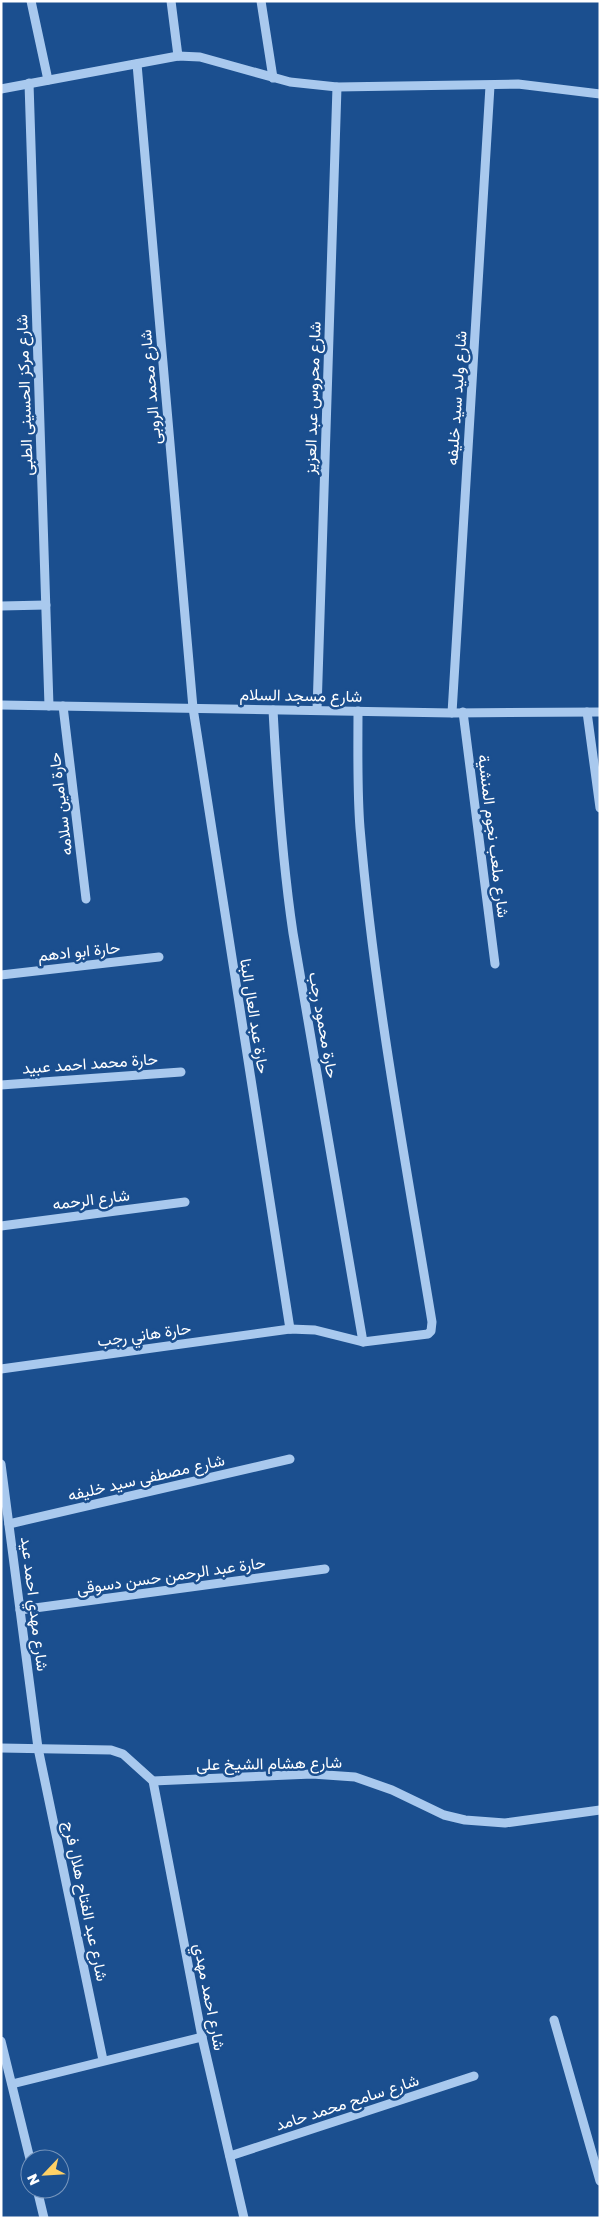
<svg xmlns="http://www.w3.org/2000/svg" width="601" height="2219" font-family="'Golos Text',Vazirmatn,sans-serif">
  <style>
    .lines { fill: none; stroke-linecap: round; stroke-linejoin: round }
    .minor { stroke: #a9c9ee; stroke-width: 9 }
    .labels { text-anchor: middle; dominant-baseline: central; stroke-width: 5; stroke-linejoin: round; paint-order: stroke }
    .street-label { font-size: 16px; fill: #fff; stroke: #1b4f8f }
  </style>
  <rect width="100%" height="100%" fill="#1b4f8f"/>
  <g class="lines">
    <g class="minor">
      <polyline points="31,1 48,80"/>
      <polyline points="171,1 178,56"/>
      <polyline points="261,1 273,78"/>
      <polyline points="137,64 193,708 290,1329"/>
      <polyline points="29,83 49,706"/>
      <polyline points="1,89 178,56 200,57 290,82 337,87 518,84 600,94"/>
      <polyline points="1,606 46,605"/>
      <polyline points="1,705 452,713 600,712"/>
      <polyline points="63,706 86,899"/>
      <path d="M273,710c4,75 9,149 20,223l70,409"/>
      <polyline points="317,710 337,87"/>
      <polyline points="463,712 495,964"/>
      <polyline points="587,712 600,808"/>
      <polyline points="452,713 490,86"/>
      <polyline points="1,975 159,957"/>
      <polyline points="1,1085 181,1072"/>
      <polyline points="1,1226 185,1202"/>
      <path d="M1,1369l289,-40 25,1 48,12 65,-8 3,-3 1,-9c-27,-164 -58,-328 -72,-494 -3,-39 -2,-79 -2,-117"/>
      <polyline points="1,1464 38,1748 103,2060"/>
      <polyline points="9,1524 290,1459"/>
      <polyline points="20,1610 325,1569"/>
      <polyline points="1,1748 111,1750 123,1754 153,1781 312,1774 355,1777 392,1790 444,1815 465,1820 505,1823 600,1810"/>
      <polyline points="153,1781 202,2037 244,2218"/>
      <polyline points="554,2020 600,2181"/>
      <polyline points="1,2041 30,2159"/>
      <polyline points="12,2084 202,2037"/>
      <polyline points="230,2156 474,2076"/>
      <polyline points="37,2189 44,2218"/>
    </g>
  </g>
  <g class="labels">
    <g class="street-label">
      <text transform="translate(150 387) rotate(-95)">شارع محمد الروبى</text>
      <text transform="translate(24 395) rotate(-92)">شارع مركز الحسينى الطبى</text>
      <text transform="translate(312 398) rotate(-88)">شارع محروس عبد العزيز</text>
      <text transform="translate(456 398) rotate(-86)">شارع وليد سيد خليفه</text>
      <text transform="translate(301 695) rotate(1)">شارع مسجد السلام</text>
      <text transform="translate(60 804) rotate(-97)">حارة امين سلامه</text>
      <text transform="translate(494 836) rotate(83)">شارع ملعب نجوم المنشية</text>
      <text transform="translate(79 951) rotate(-6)">حارة ابو ادهم</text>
      <text transform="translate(255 1016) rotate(81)">حارة عبد العال البنا</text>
      <text transform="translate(324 1025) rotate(80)">حارة محمود رجب</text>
      <text transform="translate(90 1063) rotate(-4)">حارة محمد احمد عبيد</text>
      <text transform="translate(91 1199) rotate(-7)">شارع الرحمه</text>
      <text transform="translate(144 1334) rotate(-8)">حارة هاني رجب</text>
      <text transform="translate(146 1477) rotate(-13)">شارع مصطفى سيد خليفه</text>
      <text transform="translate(171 1575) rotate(-8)">حارة عبد الرحمن حسن دسوقى</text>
      <text transform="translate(35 1604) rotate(83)">شارع مهدي احمد عيد</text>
      <text transform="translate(269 1763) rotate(-1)">شارع هشام الشيخ على</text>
      <text transform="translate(86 1901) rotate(78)">شارع عبد الفتاح هلال فرج</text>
      <text transform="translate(210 1997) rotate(79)">شارع احمد مهدي</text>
      <text transform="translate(347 2102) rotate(-18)">شارع سامح محمد حامد</text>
    </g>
  </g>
  <rect width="601" height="2219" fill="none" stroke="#ffffff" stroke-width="5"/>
  <g transform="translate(45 2174) rotate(245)"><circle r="24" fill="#1b4f8f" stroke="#7695bc"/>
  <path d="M0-4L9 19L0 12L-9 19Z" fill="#ffd166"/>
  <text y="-8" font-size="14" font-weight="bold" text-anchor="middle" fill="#ffffff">N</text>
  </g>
</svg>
